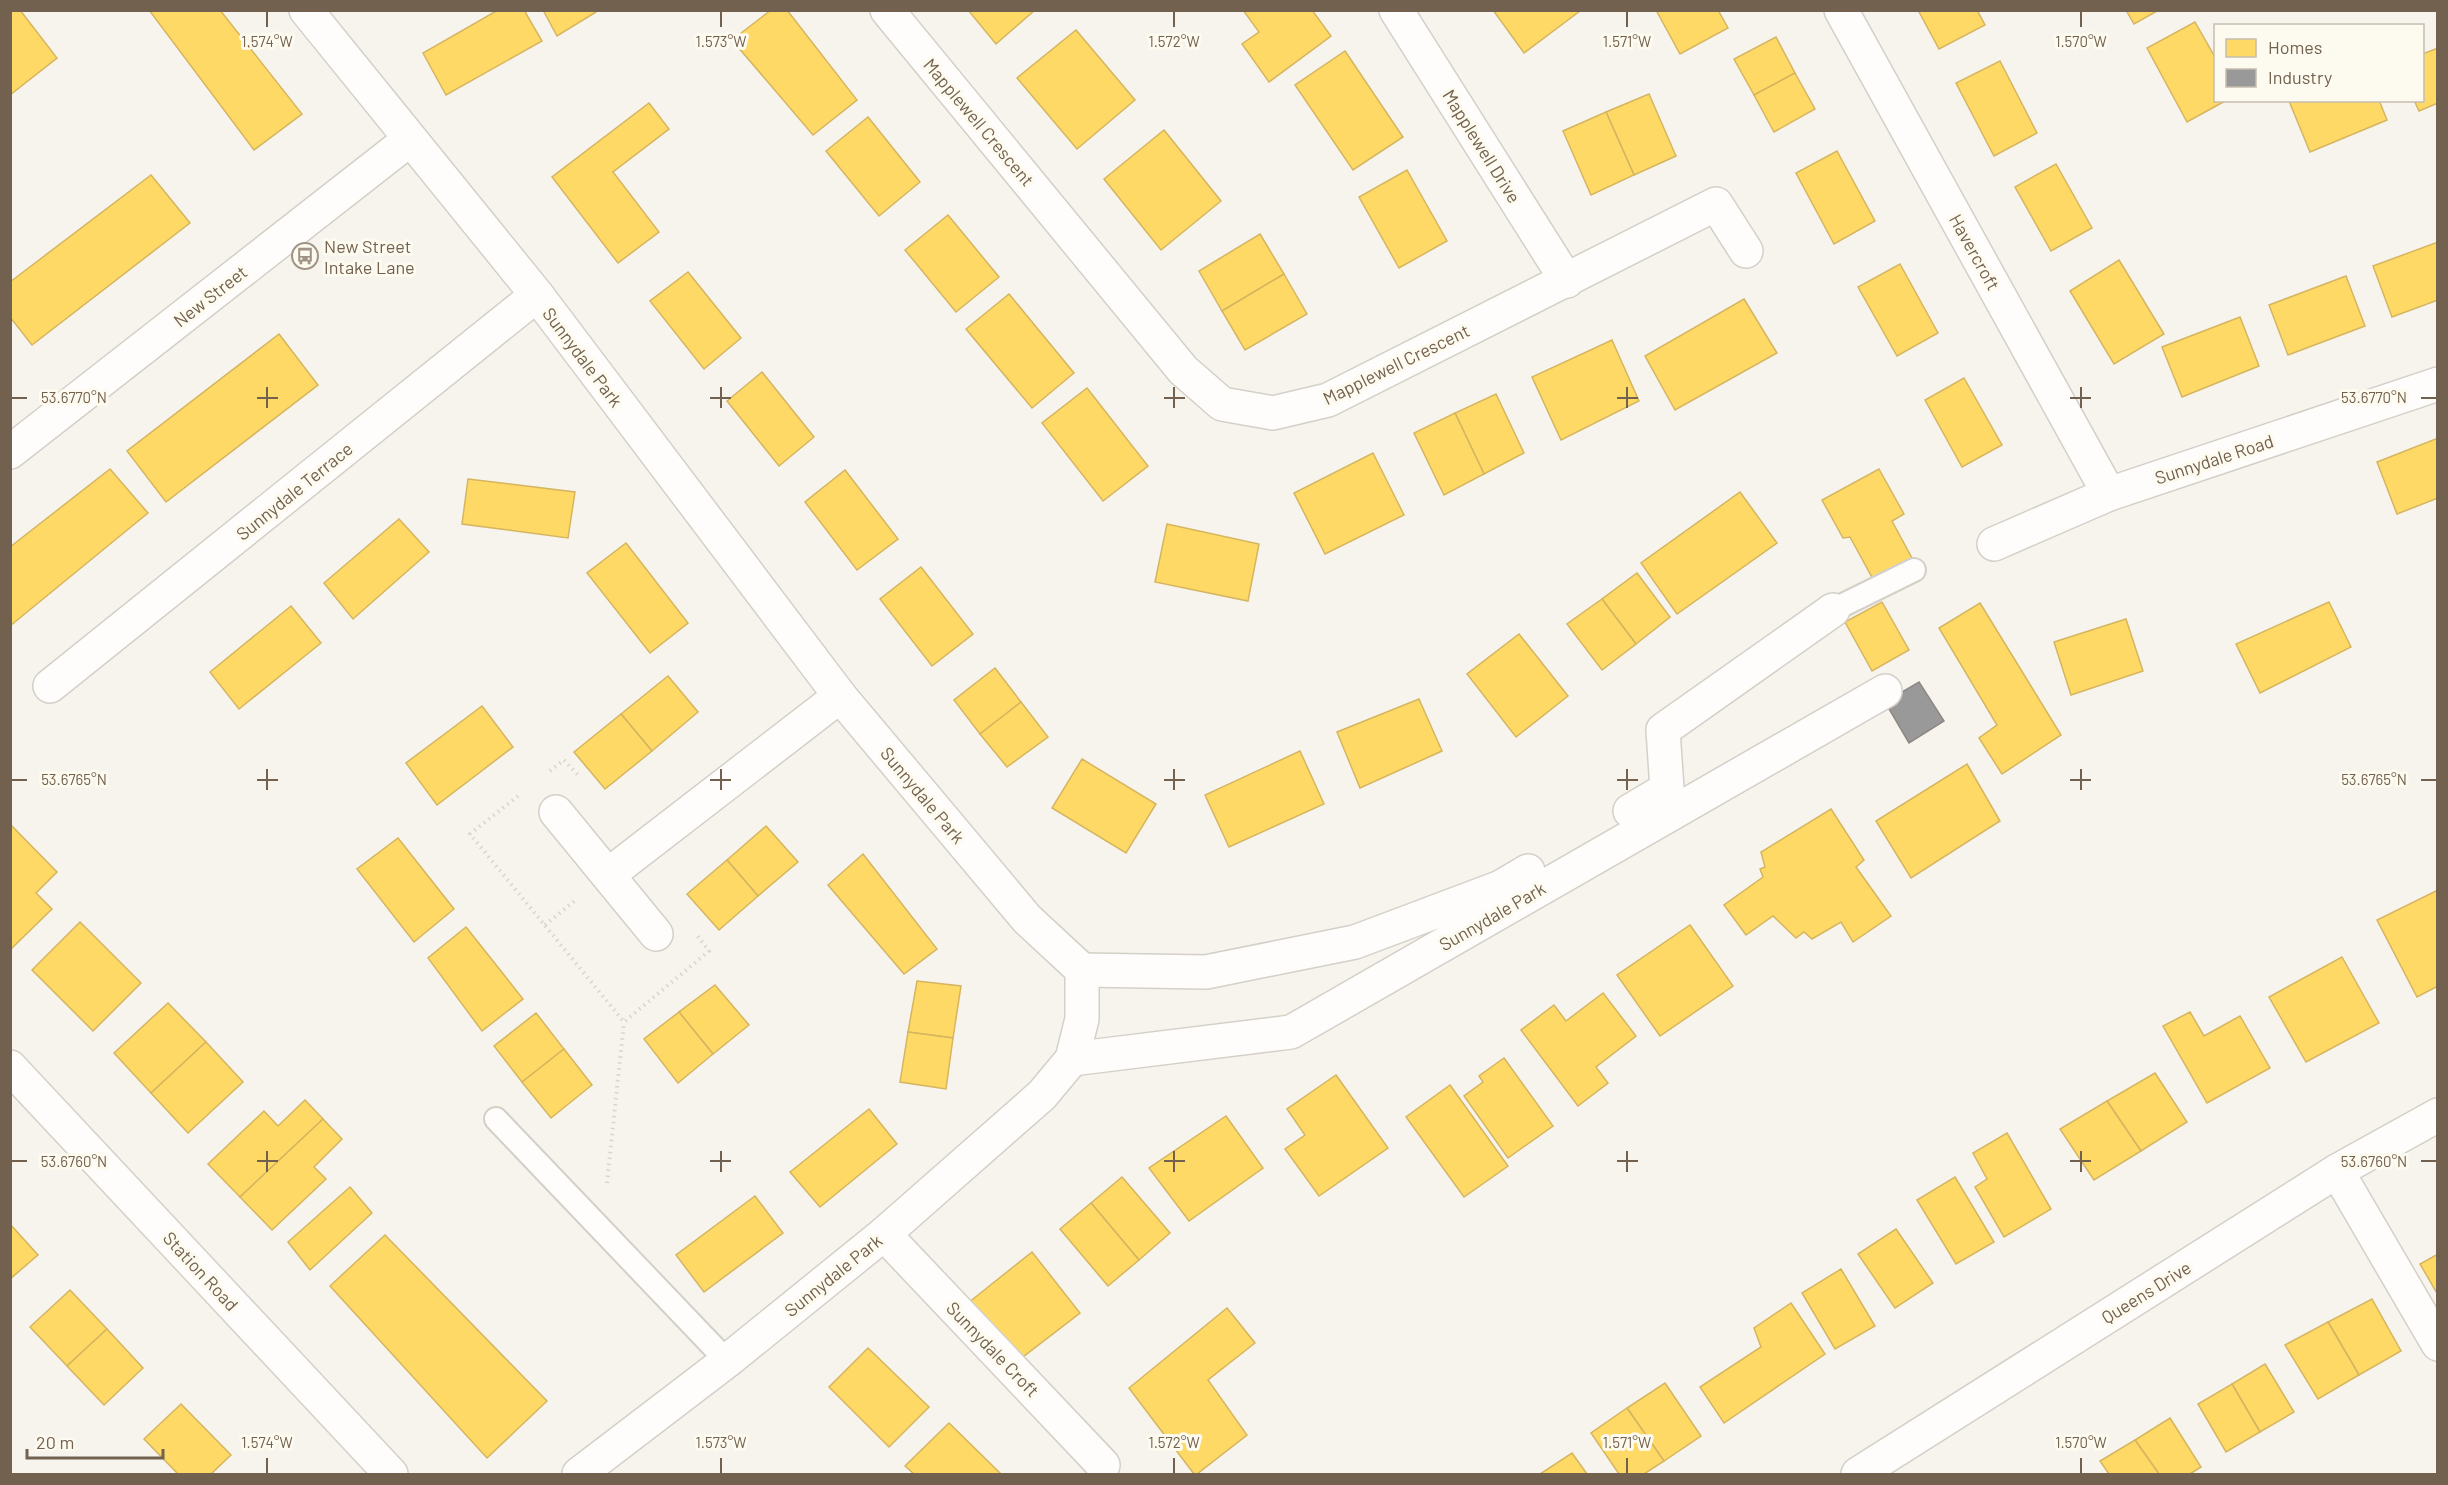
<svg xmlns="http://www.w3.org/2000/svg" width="2448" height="1485" font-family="Barlow,sans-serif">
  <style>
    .homes { fill: #ffd966; stroke: #d5b55f; stroke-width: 1.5 }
    .industry { fill: #999; stroke: #8e8883; stroke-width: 1.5 }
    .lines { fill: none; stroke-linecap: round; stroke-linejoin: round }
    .service-casing { stroke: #d4d0c8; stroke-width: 26 }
    .minor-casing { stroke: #d4d0c8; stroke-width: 36 }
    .tertiary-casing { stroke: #d4d0c8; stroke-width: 36 }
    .secondary-casing { stroke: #d5d0c8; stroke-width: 36 }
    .path { stroke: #d9d4cf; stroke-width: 4; stroke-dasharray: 1.5 4.5; stroke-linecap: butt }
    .service { stroke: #fefdfc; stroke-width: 22 }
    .minor { stroke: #fefdfc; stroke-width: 33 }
    .tertiary { stroke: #fefdfc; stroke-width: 33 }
    .secondary { stroke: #fefdfc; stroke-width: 33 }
    .ticks { fill: none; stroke: #73614f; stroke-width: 2 }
    .labels { text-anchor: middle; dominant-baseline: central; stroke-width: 6; stroke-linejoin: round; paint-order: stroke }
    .street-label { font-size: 18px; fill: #73614f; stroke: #fdfaef }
    .poi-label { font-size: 18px; fill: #73614f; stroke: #fdfaef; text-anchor: start }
    .ticks-label { font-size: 15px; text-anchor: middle; fill: #73614f; stroke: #fdfaef; stroke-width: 6; stroke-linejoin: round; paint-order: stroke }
  </style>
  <rect width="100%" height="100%" fill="#f7f4ed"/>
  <g class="homes">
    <polygon points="10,10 20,10 57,58 10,95"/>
    <polygon points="149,10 220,10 302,114 254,150"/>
    <polygon points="498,10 524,10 542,41 446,95 423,53"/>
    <polygon points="543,10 596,10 596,12 557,36"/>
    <polygon points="771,10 787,10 857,100 813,135 732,40"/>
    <polygon points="968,10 1035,10 996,44"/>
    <polygon points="1243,10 1312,10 1331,36 1269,82 1242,44 1259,32"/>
    <polygon points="1493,10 1579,10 1580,11 1524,53"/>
    <polygon points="1656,10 1718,10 1728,28 1680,54"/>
    <polygon points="1918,10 1977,10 1985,25 1939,49"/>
    <polygon points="2126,10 2159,10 2134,24"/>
    <polygon points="2195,22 2216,59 2216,100 2227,100 2187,122 2147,48"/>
    <polygon points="1076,30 1135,100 1077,149 1017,78"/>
    <polygon points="1776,37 1795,73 1754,95 1734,59"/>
    <polygon points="2438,48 2438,103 2419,111 2414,100 2422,100 2422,54"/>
    <polygon points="1345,51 1403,137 1353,170 1295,85"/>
    <polygon points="2000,61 2037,133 1994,156 1956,83"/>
    <polygon points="1795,73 1815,109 1774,132 1754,95"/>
    <polygon points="1649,94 1676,156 1634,175 1606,112"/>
    <polygon points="2292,100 2379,100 2387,120 2310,152 2289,101"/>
    <polygon points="649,103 669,129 613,172 659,232 618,263 552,177"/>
    <polygon points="1606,112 1634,175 1591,195 1563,131"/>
    <polygon points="868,117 920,182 879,216 826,151"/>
    <polygon points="1164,130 1221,201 1161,250 1104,179"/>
    <polygon points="1837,151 1875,221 1834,244 1796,173"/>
    <polygon points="2056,164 2092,228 2051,251 2015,187"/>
    <polygon points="1407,170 1447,241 1399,268 1359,197"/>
    <polygon points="151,175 190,223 32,345 10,317 10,282"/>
    <polygon points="948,215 999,277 956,312 905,250"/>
    <polygon points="1260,234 1284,274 1222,311 1199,271"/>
    <polygon points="2438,242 2438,300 2392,317 2373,266"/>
    <polygon points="2119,260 2164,334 2114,364 2070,291"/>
    <polygon points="1900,264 1938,333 1897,356 1858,287"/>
    <polygon points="688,272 741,338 704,369 650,301"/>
    <polygon points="1284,274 1307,314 1245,350 1222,311"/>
    <polygon points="2346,276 2365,326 2288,355 2269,305"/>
    <polygon points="1009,294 1074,373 1032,408 966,329"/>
    <polygon points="1744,299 1777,353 1675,410 1645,356"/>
    <polygon points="2240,317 2259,366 2182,397 2162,347"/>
    <polygon points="279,334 318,385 166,502 127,451"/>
    <polygon points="1612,340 1639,401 1561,440 1532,377"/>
    <polygon points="762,372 814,437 779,466 727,401"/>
    <polygon points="1964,378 2002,445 1962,467 1925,400"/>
    <polygon points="1087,388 1148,466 1103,501 1042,423"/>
    <polygon points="1496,394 1524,453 1484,474 1455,413"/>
    <polygon points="1455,413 1484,474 1444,495 1414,433"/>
    <polygon points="2438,438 2438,498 2397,514 2377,462"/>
    <polygon points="1373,453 1404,515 1325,554 1294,493"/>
    <polygon points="110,469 148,513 10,626 10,547"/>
    <polygon points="1879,469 1904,514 1892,521 1913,560 1874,581 1850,537 1843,538 1822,500"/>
    <polygon points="845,470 898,539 857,570 805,502"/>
    <polygon points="468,479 575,492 568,538 462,524"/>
    <polygon points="1740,492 1777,543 1677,614 1641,563"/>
    <polygon points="399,519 429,552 353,619 324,583"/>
    <polygon points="1167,524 1259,544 1248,601 1155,582"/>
    <polygon points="626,543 688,623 650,653 587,573"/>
    <polygon points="921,567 973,634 932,666 880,599"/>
    <polygon points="1637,573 1670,617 1636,644 1602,599"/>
    <polygon points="1602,599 1636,644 1602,670 1567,624"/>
    <polygon points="1882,602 1909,650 1872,671 1845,622"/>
    <polygon points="2329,602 2351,647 2260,693 2236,644"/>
    <polygon points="1980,603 2061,735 2002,774 1979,738 1997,725 1939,628"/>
    <polygon points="291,606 321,643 239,709 210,672"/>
    <polygon points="2126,619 2143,671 2071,695 2054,642"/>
    <polygon points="1519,634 1568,696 1516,737 1467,674"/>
    <polygon points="995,668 1021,702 980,734 954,700"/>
    <polygon points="668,676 698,712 652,751 621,714"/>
    <polygon points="1419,699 1442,751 1360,788 1337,732"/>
    <polygon points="1021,702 1048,737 1007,767 980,734"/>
    <polygon points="482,706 513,747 437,805 406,763"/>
    <polygon points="621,714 652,751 605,789 574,752"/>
    <polygon points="1300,751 1324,804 1229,847 1205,795"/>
    <polygon points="1082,759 1156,804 1126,853 1052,808"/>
    <polygon points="1967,764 2000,821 1911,878 1876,821"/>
    <polygon points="1831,809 1864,860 1856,867 1891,916 1853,942 1841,922 1812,939 1804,932 1796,938 1773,916 1746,935 1724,905 1763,877 1760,869 1765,867 1761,852"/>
    <polygon points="10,824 57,872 36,893 52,909 11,949"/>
    <polygon points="766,826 798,862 758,896 727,860"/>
    <polygon points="398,838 454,909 414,942 357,869"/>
    <polygon points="863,854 937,949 904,974 828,885"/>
    <polygon points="727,860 758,896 719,930 687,894"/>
    <polygon points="2438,890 2438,986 2417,997 2377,920"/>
    <polygon points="80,922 141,983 93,1031 32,970"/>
    <polygon points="1690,925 1733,986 1660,1036 1617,975"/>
    <polygon points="466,927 523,999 482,1031 428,958"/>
    <polygon points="2342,957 2379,1023 2306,1062 2269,997"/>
    <polygon points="917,981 961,986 953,1038 908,1032"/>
    <polygon points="715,985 749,1025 713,1054 679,1012"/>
    <polygon points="1603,993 1636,1036 1596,1067 1608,1083 1578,1106 1521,1030 1554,1005 1566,1021"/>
    <polygon points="168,1003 206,1042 151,1093 114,1053"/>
    <polygon points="679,1012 713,1054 678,1083 644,1039"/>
    <polygon points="2190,1012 2204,1036 2240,1016 2270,1068 2207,1103 2163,1026"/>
    <polygon points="536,1013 564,1049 522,1082 494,1046"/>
    <polygon points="908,1032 953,1038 946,1089 900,1082"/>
    <polygon points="206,1042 243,1082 188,1133 151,1093"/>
    <polygon points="564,1049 592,1085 551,1118 522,1082"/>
    <polygon points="1504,1058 1553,1126 1508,1158 1464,1096 1483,1082 1479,1076"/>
    <polygon points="2155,1073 2187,1122 2141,1151 2107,1101"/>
    <polygon points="1336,1075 1388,1148 1319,1196 1285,1149 1305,1135 1287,1109"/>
    <polygon points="1450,1085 1508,1166 1464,1197 1406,1117"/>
    <polygon points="305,1100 323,1119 240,1197 208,1164 264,1111 278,1126"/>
    <polygon points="2107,1101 2141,1151 2094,1180 2060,1129"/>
    <polygon points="869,1109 897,1144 820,1207 790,1172"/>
    <polygon points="1226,1116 1263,1168 1189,1221 1149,1168"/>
    <polygon points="323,1119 342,1139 314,1167 326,1179 272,1230 240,1197"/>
    <polygon points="2007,1133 2051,1209 2004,1237 1975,1187 1987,1179 1973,1153"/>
    <polygon points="1122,1177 1170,1233 1139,1260 1091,1203"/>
    <polygon points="1955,1177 1994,1242 1956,1264 1917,1200"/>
    <polygon points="350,1187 372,1213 310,1270 288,1242"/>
    <polygon points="755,1196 783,1233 704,1292 676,1255"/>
    <polygon points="1091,1203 1139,1260 1108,1286 1060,1229"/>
    <polygon points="10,1224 38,1255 10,1279"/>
    <polygon points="1896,1229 1933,1283 1895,1308 1858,1254"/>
    <polygon points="385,1235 547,1401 487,1458 330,1286"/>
    <polygon points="1032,1252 1080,1313 1015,1363 968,1303"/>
    <polygon points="2438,1254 2438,1295 2420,1264"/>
    <polygon points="1841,1269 1875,1326 1835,1349 1802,1293"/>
    <polygon points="70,1290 107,1329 67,1366 30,1327"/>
    <polygon points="2372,1299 2401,1351 2359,1375 2328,1322"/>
    <polygon points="1791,1303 1825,1354 1724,1423 1700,1387 1761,1347 1754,1328"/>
    <polygon points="1227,1308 1255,1343 1208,1380 1247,1435 1197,1474 1194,1474 1129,1388"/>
    <polygon points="2328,1322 2359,1375 2318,1399 2285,1345"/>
    <polygon points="107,1329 143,1368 104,1405 67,1366"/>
    <polygon points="868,1348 929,1407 889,1447 829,1387"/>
    <polygon points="2265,1364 2294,1412 2260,1432 2232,1384"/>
    <polygon points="1665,1383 1701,1436 1664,1461 1627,1408"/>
    <polygon points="2232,1384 2260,1432 2226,1452 2198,1404"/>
    <polygon points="181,1404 231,1455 211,1474 178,1474 144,1439"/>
    <polygon points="1627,1408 1664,1461 1644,1474 1619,1474 1591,1433"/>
    <polygon points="2170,1418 2201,1467 2190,1474 2159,1474 2135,1440"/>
    <polygon points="949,1423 1001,1474 914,1474 905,1466"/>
    <polygon points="2135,1440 2159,1474 2109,1474 2100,1461"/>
    <polygon points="1572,1453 1587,1474 1540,1474"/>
  </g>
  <polygon class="industry" points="1919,682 1944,721 1909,743 1885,702"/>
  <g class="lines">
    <defs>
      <g id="service">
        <polyline points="1833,610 1914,570"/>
        <polyline points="496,1119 727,1361"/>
      </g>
      <g id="minor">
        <polyline points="306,10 537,295 840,696 1027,919 1082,970 1082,1019 1072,1059 1042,1095 884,1234 727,1361 579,1474"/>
        <polyline points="887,10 1183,370 1222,404 1273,413 1328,400 1716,204 1746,251"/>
        <polyline points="1396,10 1567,281"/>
        <polyline points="1841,10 2109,494"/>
        <polyline points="10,452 409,140"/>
        <polyline points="1994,544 2109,494 2438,384"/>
        <polyline points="50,686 537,295"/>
        <polyline points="1630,811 1667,789 1663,730 1833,610"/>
        <polyline points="556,812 656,934"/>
        <polyline points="608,875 840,696"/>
        <polyline points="1082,970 1206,972 1355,942 1501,887 1528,871"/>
        <polyline points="1072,1059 1291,1032 1885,691"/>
        <polyline points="2337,1171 2438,1344"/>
        <polyline points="884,1234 1103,1465"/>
      </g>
      <polyline id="tertiary" points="1858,1474 2337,1171 2438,1115"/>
      <polyline id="secondary" points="10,1067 391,1474"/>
    </defs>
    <use href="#service" class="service-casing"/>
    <use href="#minor" class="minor-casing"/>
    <use href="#tertiary" class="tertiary-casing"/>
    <use href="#secondary" class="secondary-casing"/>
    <g class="path">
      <polyline points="550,771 564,760 579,776"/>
      <polyline points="518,796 470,834 624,1022 709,951 696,934"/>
      <polyline points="545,925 577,899"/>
      <polyline points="607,1183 624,1022"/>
    </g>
    <use href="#service" class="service"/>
    <use href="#minor" class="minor"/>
    <use href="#tertiary" class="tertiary"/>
    <use href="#secondary" class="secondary"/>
  </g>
  <path class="ticks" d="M267,12v15M721,12v15M1174,12v15M1627,12v15M2081,12v15M267,387v21M721,387v21M1174,387v21M1627,387v21M2081,387v21M12,398h15M257,398h21M710,398h21M1164,398h21M1617,398h21M2070,398h21M2421,398h15M267,769v21M721,769v21M1174,769v21M1627,769v21M2081,769v21M12,780h15M257,780h21M710,780h21M1164,780h21M1617,780h21M2070,780h21M2421,780h15M267,1151v21M721,1151v21M1174,1151v21M1627,1151v21M2081,1151v21M12,1161h15M257,1161h21M710,1161h21M1164,1161h21M1617,1161h21M2070,1161h21M2421,1161h15M267,1458v15M721,1458v15M1174,1458v15M1627,1458v15M2081,1458v15"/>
  <defs>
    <symbol id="bus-ring" viewBox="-11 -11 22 22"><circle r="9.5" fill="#fdfaef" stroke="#a19486" stroke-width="1.5"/><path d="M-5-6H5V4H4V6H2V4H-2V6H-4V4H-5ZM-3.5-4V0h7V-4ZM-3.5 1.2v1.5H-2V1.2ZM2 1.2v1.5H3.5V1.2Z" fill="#a19486"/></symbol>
  </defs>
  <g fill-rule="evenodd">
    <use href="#bus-ring" x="290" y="241" width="30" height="30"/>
  </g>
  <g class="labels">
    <g class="street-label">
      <text transform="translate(979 122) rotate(50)">Mapplewell Crescent</text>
      <text transform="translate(1482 146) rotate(58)">Mapplewell Drive</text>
      <text transform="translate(1975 252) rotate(61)">Havercroft</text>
      <text transform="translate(210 296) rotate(-38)">New Street</text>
      <text transform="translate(583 357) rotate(53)">Sunnydale Park</text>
      <text transform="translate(1396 364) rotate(-26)">Mapplewell Crescent</text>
      <text transform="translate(2214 459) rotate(-18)">Sunnydale Road</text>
      <text transform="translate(294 491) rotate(-39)">Sunnydale Terrace</text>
      <text transform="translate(923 795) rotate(50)">Sunnydale Park</text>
      <text transform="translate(1492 916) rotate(-30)">Sunnydale Park</text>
      <text transform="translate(201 1271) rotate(47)">Station Road</text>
      <text transform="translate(833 1275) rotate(-39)">Sunnydale Park</text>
      <text transform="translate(2146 1292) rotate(-32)">Queens Drive</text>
      <text transform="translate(993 1349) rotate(46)">Sunnydale Croft</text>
    </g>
    <g class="poi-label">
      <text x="324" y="246">New Street<tspan x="324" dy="21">Intake Lane</tspan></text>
    </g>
  </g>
  <g class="ticks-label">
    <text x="267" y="47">1.574°W</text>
    <text x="721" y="47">1.573°W</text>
    <text x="1174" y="47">1.572°W</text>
    <text x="1627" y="47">1.571°W</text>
    <text x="2081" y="47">1.570°W</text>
    <text x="74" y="403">53.6770°N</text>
    <text x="2374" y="403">53.6770°N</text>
    <text x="74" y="785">53.6765°N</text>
    <text x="2374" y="785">53.6765°N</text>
    <text x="74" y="1167">53.6760°N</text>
    <text x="2374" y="1167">53.6760°N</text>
    <text x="267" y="1448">1.574°W</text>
    <text x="721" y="1448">1.573°W</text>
    <text x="1174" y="1448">1.572°W</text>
    <text x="1627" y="1448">1.571°W</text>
    <text x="2081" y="1448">1.570°W</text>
  </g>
  <rect width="2448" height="1485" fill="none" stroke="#73614f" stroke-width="24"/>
  <rect x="2214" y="24" width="210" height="78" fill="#fdfaef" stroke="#c6bdaf" stroke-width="1.5"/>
  <rect x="2226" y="39" width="30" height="18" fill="#ffd966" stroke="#c6bdaf" stroke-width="1.5"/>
  <text x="2268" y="54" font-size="18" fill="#73614f">Homes</text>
  <rect x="2226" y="69" width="30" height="18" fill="#999999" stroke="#c6bdaf" stroke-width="1.5"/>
  <text x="2268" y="84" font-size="18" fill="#73614f">Industry</text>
  <path d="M27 1449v9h136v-9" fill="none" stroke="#73614f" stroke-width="3"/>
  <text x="36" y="1449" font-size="18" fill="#73614f" stroke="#fdfaef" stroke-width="4.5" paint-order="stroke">20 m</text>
</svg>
